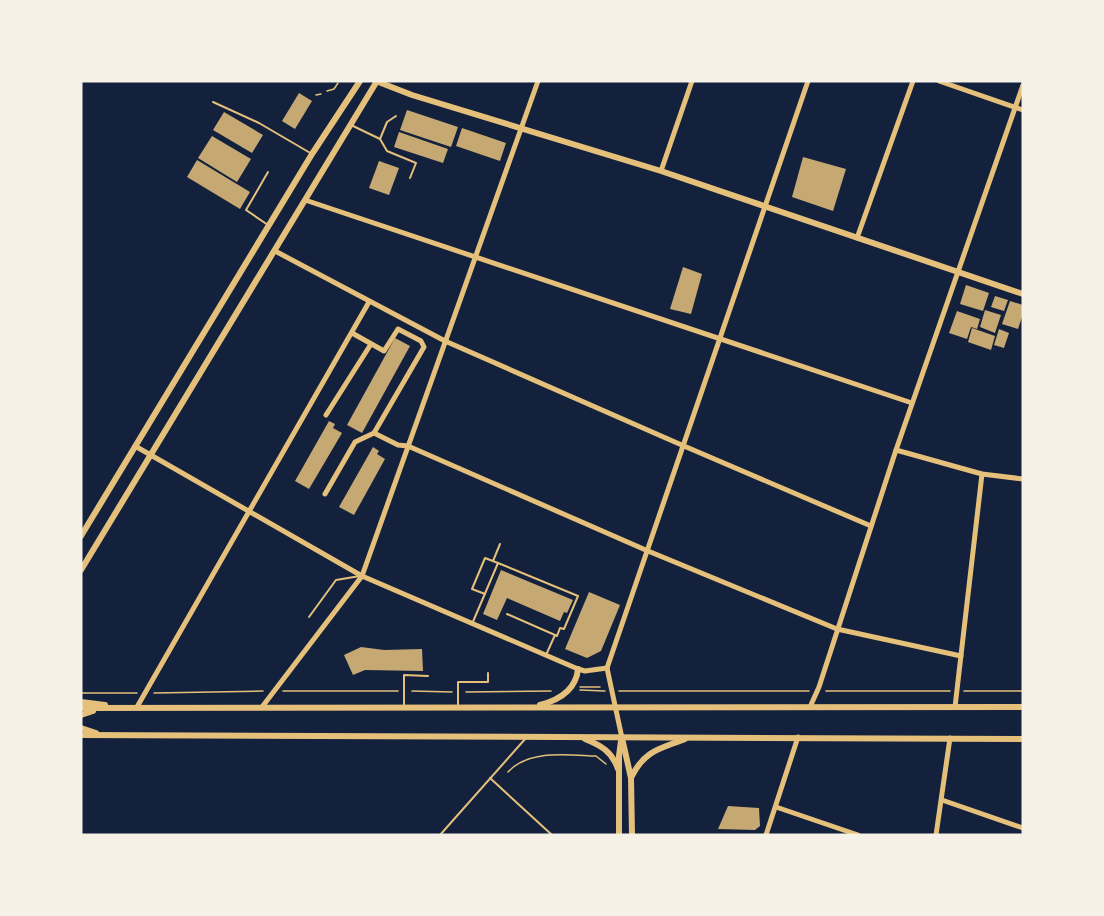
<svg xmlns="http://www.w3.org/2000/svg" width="1104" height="916" font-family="Karla,sans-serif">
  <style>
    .building { fill: #c6a872 }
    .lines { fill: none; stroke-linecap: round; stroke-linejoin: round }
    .path { stroke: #e5c07b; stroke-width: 1.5 }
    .service { stroke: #e5c07b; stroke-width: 2 }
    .minor { stroke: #e5c07b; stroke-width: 5 }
    .tertiary { stroke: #e5c07b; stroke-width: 6 }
  </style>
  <rect width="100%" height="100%" fill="#14213d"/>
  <g class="building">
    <polygon points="299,93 312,101 295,129 282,121"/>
    <polygon points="407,110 458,127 451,147 400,130"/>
    <polygon points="224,112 263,135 252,153 213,130"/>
    <polygon points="462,128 506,143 500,161 456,146"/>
    <polygon points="399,132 448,149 443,163 394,147"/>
    <polygon points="212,136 251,159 237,182 198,158"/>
    <polygon points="803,157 846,169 833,211 792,197"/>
    <polygon points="197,160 250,192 240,209 187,177"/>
    <polygon points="379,161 399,168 389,195 369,188"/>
    <polygon points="683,267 702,274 691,314 670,309"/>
    <polygon points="966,285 989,293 983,311 960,304"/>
    <polygon points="995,296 1008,300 1004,311 991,307"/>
    <polygon points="1010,301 1023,305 1023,314 1018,329 1002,324"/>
    <polygon points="985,310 1001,315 995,333 980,327"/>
    <polygon points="957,311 980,319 977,329 971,327 967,339 949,333"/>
    <polygon points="972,328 995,336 991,350 968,342"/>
    <polygon points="999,329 1009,333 1004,348 994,345"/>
    <polygon points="395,338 410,346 362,433 347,425"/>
    <polygon points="329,421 335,424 333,428 342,433 309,489 295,481"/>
    <polygon points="373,447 379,451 377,454 385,459 354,515 339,507"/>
    <polygon points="501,570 573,600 567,613 564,612 560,621 507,598 497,620 483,614"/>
    <polygon points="589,592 620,605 601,651 587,658 565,649"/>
    <polygon points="361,647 384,650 422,649 423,671 365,670 353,675 344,655"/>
    <polygon points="728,806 759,808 760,826 755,830 718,829"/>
  </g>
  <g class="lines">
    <g class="path">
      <polyline points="327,91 334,89 338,83"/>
      <polyline points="316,95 321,94"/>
      <polyline points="580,687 600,687"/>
      <polyline points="580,690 605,691"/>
      <polyline points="283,691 398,691"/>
      <polyline points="412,691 452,692"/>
      <polyline points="619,691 809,691"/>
      <polyline points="826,691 950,691"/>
      <polyline points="964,691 1023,691"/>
      <polyline points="466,692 551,691"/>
      <polyline points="81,693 137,693"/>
      <polyline points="154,693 263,691"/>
      <path d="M508,772c21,-23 60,-17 88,-16l10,8"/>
    </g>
    <g class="service">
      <polyline points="213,102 259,123 312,154"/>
      <polyline points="351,125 380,139 387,151 416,163 410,178"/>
      <polyline points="380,139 387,122 396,116"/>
      <polyline points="268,172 246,210 268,225"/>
      <polyline points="493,561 500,544"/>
      <polyline points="485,594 472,589 485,558 498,563"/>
      <polyline points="507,614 555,635"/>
      <polyline points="309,617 336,580 360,576"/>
      <polyline points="472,624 498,563 578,596 564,629 560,628 557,636 555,635 546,655"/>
      <polyline points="404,707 404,675 428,676"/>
      <polyline points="458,707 458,682 488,682 488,673"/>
      <polyline points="490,778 552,835"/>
      <polyline points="440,835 526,738"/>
    </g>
    <g class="minor">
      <polyline points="939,81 1023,110"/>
      <polyline points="661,171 692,81"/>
      <polyline points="305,200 912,403"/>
      <polyline points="857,238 913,81"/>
      <polyline points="275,251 445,341 684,446 871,526"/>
      <polyline points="352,333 384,351 398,329 421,341 424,347 374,433 398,445 408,446 648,551 837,629 961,656"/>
      <polyline points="326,415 371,344"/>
      <polyline points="135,446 362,576 578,669 585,671 607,668"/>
      <polyline points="896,450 982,474 1023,479"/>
      <polyline points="325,494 355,442 374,433"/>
      <polyline points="607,668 808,81"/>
      <polyline points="607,668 622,738"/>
      <polyline points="137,707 369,302"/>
      <polyline points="262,707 362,576 538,81"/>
      <polyline points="810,707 819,687 896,450 1023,85"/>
      <polyline points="955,707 982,474"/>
      <polyline points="942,800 1023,828"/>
      <polyline points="776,807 858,835"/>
      <polyline points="766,835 798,737"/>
      <polyline points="936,835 950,738"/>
    </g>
    <g class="tertiary">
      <polyline points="376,81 412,95 661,171 1023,294"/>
      <polyline points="81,536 312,154 360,81"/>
      <polyline points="81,570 377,81"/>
      <polyline points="81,702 105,705"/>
      <path d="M540,705c19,-5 36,-15 38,-36"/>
      <polyline points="81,708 1023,707"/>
      <polyline points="81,715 93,711"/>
      <polyline points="81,728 96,733"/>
      <polyline points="81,735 1023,739"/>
      <polyline points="622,738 631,778 632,835"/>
      <path d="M585,739c15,6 27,12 33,30"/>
      <path d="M632,776c13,-26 28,-27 53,-37"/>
      <polyline points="619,835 619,756 621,741"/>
    </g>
  </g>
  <rect width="1104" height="916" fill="none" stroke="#f6f1e7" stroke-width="165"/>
</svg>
